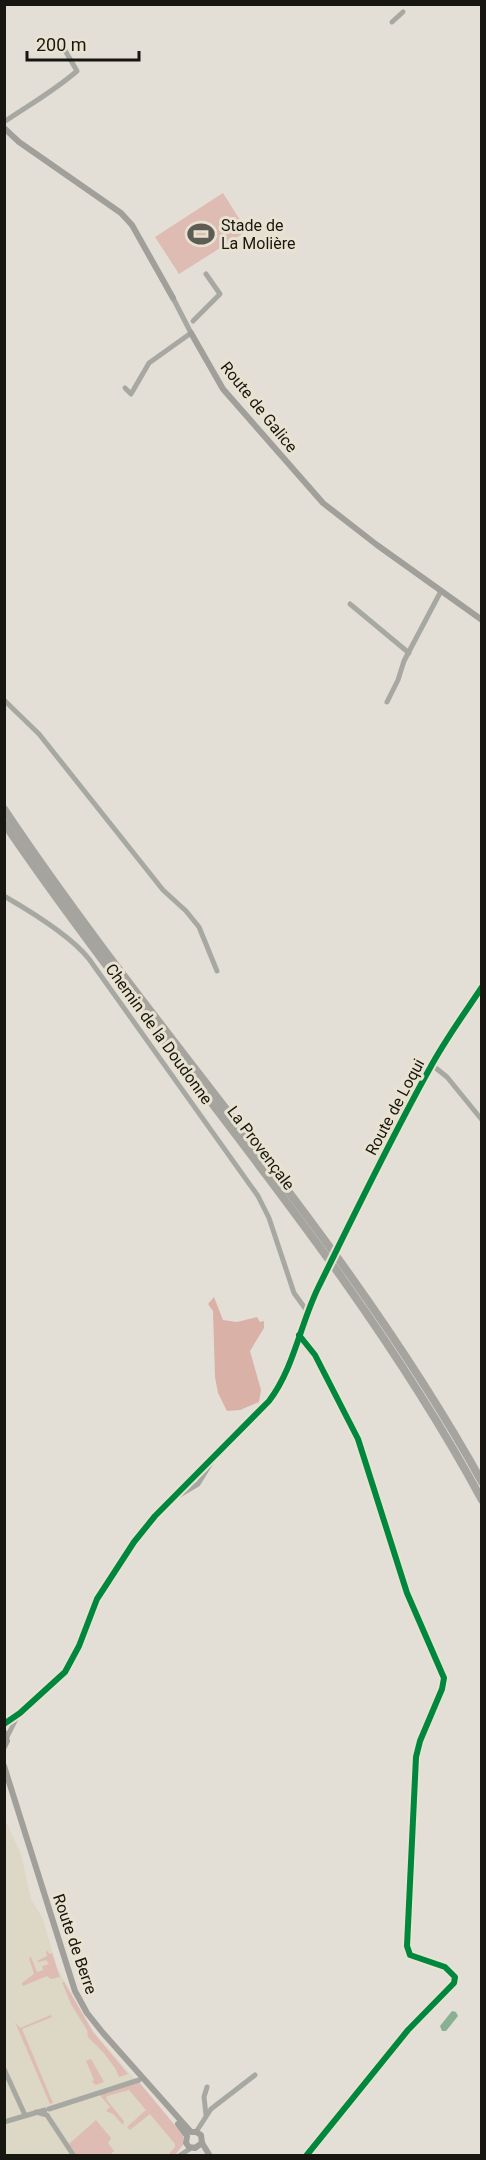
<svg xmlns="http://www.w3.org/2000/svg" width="486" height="2160" font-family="Roboto,sans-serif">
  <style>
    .built { fill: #ddd7c5 }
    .green { fill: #debcb3 }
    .forest { fill: #dab1a7 }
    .water { fill: #89b090 }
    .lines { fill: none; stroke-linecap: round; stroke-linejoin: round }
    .minor { stroke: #a8a8a3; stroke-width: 5 }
    .major { stroke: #a09f9a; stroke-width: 6 }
    .highway { stroke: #a6a49f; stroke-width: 8 }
    .minor-bridge { stroke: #a8a8a3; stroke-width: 5 }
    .cycleway-casing { stroke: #e8e2d1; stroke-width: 10 }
    .cycleway { stroke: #00873e; stroke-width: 6 }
    .labels { text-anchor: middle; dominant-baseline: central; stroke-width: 6; stroke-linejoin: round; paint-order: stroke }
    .poi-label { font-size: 16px; fill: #181610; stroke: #e8e2d1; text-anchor: start }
    .street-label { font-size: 16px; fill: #181610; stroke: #e8e2d1 }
  </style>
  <rect width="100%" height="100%" fill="#e3dfd6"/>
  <polygon class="built" points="4,1818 21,1854 31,1899 43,1919 57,1968 93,2031 183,2135 183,2143 176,2155 5,2155"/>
  <g class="green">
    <polygon points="223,193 247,231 179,274 155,237"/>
    <polygon points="48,1951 49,1954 52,1953 60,1977 51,1979 47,1976 23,1986 22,1983 34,1974 29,1958 31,1957 37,1972 43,1970 42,1966 49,1964 46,1960 39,1962 37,1961 47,1956 46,1952"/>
    <polygon points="62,1982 64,1982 93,2032 128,2074 119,2077 115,2068 103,2052 88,2037 87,2030 71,2004"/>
    <polygon points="51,2015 52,2017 22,2029 53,2103 50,2104 15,2022 20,2028"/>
    <polygon points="91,2059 104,2082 96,2085 92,2082 94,2080 86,2061"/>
    <polygon points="139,2082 183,2135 183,2145 175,2155 168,2155 175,2147 175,2144 150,2114 130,2130 127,2127 146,2110 129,2090 107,2096 106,2099 124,2121 123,2125 113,2114 106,2111 110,2107 100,2095"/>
    <polygon points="96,2120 111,2138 108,2143 114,2151 110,2155 76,2155 69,2144"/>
  </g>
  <polygon class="forest" points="214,1297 223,1320 237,1322 257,1317 260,1322 264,1321 264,1328 250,1351 261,1390 259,1402 240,1410 227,1411 218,1393 215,1377 213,1311 208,1304"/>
  <polygon class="water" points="452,2011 456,2012 458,2016 446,2031 442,2031 440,2026"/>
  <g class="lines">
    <g class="minor">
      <polyline points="392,22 403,12"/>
      <path d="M4,122c25,-17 50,-31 73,-51l-14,-24"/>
      <polyline points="193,321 220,294 206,274"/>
      <polyline points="125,388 131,394 149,363 191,333 173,298"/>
      <polyline points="350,604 409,653"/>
      <polyline points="4,700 39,734 163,890 186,911 199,927 217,971"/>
      <polyline points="387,702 398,680 404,661 441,591"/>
      <path d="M4,896c26,15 67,40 85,63l169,237 11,22 25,75 13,18"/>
      <polyline points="432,1065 447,1077 482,1120"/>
      <polyline points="341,1243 431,1067 482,987"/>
      <polyline points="299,1335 315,1355 358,1439 407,1593 444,1678 442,1689 420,1741 416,1757 407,1946 410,1955 445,1967 455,1977 454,1983 408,2030 306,2156"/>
      <polyline points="176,1497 198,1484 211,1463"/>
      <path d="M4,1724l16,-11 45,-41 14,-26 18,-47 37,-57 21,-26 114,-115c19,-26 26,-57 37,-87 5,-14 12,-27 19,-39"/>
      <polyline points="7,1737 17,1717"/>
      <polyline points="4,2069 25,2115"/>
      <polyline points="49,2109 139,2080"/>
      <polyline points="36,2112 47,2115 74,2156"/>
      <polyline points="206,2115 204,2097 207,2087"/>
      <polyline points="4,2122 45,2110"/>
      <polyline points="196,2132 211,2109 255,2075"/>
      <polyline points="179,2156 191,2148"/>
    </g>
    <g class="major">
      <polyline points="4,128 19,142 121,213 132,225 173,298"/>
      <polyline points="191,333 223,389 323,503 377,545 482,620"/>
      <polyline points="4,1732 7,1741 4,1747"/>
      <polyline points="4,1766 75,1991 87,2013 103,2033 191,2132 196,2132 201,2135 202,2143 210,2156"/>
      <polyline points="178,2124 187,2136 186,2143 189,2147 195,2148 202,2143"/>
    </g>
    <g class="highway">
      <path d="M4,809c153,229 344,431 478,673"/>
      <path d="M4,823c156,229 346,433 478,677"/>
    </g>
    <polyline class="minor-bridge" points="325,1275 341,1243"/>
    <defs>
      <g id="cycleway">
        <polyline points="299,1335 315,1355 358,1439 407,1593 444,1678 442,1689 420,1741 416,1757 407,1946 410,1955 445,1967 455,1977 454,1983 408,2030 306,2156"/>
        <path d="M4,1724l16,-11 45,-41 14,-26 18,-47 37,-57 21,-26 114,-115c25,-33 31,-76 49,-113 36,-73 72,-148 112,-220 15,-28 34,-54 52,-81"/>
      </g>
    </defs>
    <use href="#cycleway" class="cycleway-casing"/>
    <use href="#cycleway" class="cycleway"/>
  </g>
  <defs>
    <symbol id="stadium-bare" viewBox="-9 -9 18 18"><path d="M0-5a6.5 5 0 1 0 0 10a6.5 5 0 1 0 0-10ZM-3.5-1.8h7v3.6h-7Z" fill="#5f5c55" stroke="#e8e2d1" stroke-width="2.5" paint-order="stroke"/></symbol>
  </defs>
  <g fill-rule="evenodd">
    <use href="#stadium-bare" x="182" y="215" width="38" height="38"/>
  </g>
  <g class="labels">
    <g class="poi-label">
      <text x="221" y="225">Stade de<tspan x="221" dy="18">La Molière</tspan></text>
    </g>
    <g class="street-label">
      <text transform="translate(259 407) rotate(51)">Route de Galice</text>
      <text transform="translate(159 1034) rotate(54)">Chemin de la Doudonne</text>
      <text transform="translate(395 1107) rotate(-62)">Route de Loqui</text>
      <text transform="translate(261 1148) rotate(53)">La Provençale</text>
      <text transform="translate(75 1944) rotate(71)">Route de Berre</text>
    </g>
  </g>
  <rect width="486" height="2160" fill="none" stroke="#181610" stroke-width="12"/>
  <path d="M27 51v9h112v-9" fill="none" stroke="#181610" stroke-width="3"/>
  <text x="36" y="51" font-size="18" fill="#181610" stroke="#e8e2d1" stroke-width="4.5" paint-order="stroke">200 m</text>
</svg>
